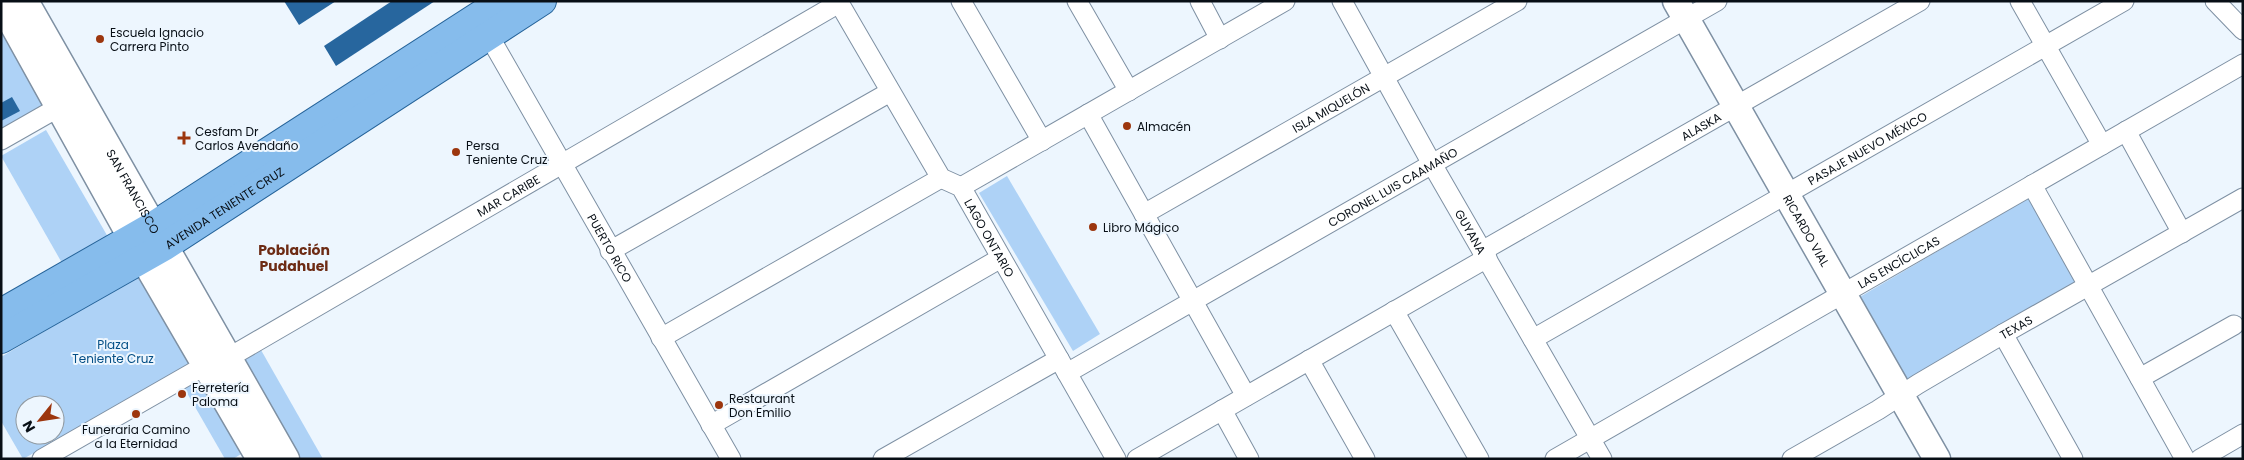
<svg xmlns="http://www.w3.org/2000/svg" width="2244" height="460" font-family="Poppins,sans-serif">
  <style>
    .green { fill: #aed2f6; fill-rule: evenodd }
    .building { fill: #27669e }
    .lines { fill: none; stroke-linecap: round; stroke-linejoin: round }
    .street-casing { stroke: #7e90a3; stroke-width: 21 }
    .secondary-casing { stroke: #7e90a3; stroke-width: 29 }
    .primary-casing { stroke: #256399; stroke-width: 30 }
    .street { stroke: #fff; stroke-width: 19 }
    .secondary { stroke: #fff; stroke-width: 26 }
    .primary { stroke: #86bcec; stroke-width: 28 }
    .poi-dot { fill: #9c360e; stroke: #edf6fe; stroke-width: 2 }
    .labels { text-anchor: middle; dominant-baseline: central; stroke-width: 4; stroke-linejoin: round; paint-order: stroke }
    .poi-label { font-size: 12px; fill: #080f16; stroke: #edf6fe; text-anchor: start }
    .street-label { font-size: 12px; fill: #080f16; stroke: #edf6fe }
    .park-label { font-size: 12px; fill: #044f86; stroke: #edf6fe }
    .neighbourhood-label { font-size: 14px; font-weight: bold; fill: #6d2b14; stroke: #edf6fe }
  </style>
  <rect width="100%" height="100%" fill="#edf6fe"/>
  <g class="green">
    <polygon points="1,27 45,105 1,130"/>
    <polygon points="46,130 108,237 62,263 1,156"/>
    <polygon points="1007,176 1100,334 1073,351 979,193"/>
    <polygon points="2032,196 2079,284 1908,384 1858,298"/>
    <path d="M139,275l52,90 -168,94 -22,-38v-64zM25,405h30v30h-30z"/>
    <polygon points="261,350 323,459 299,459 243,361"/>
    <polygon points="202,375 246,451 233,459 225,459 183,386"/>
  </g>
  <g class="building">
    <polygon points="284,1 336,1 299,25"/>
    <polygon points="392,1 435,1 336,66 324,46"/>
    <polygon points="12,97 20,111 1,121 1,103"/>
  </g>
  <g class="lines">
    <defs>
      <g id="street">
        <path id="s1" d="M838,1l103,177 20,9 155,272"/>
        <polyline points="961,1 1042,141"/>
        <polyline points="1077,1 1129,91"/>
        <polyline points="1200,1 1220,39"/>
        <path id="s2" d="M1342,1l90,163 170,295"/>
        <polyline points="2020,1 2102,145"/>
        <polyline points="2215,1 2243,30"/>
        <path id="s3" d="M489,36l242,423"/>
        <polyline points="1088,114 1246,396"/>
        <polyline points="2126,131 2182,233"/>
        <polyline points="1,140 59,107"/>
        <polyline points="2032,185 2185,459"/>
        <polyline points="961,187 1285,1"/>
        <path id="s4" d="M1144,214l373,-213"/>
        <polyline points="610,251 890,92"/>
        <path id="s5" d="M1482,251l438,-250"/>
        <polyline points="1394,311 1479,459"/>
        <polyline points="2003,334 2073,459"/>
        <polyline points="661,338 941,178"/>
        <path id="s6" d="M1533,339l591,-338"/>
        <path id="s7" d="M228,358l611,-355"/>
        <polyline points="1309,360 1365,459"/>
        <path id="s8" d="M1067,373l650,-372"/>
        <polyline points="2140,378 2234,325"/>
        <polyline points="1222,410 1249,459"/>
        <polyline points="711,425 1001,258"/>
        <polyline points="42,459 206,365"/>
        <polyline points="883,459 1059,359"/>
        <polyline points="1137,459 1487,258"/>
        <path id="s9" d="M1555,459l688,-395"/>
        <path id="s10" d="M1792,459l86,-49 40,-26 85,-50 240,-136"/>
        <polyline points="2200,459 2243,434"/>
      </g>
      <g id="secondary">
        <path id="s11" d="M25,1l261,458"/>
        <path id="s12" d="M1676,1l261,458"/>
        <polyline points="1,3 132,239 260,459"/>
      </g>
      <g id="primary">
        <polyline points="1,313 153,226 502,1"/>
        <path id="s13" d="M1,339l164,-93 377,-245"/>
      </g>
    </defs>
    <use href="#street" class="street-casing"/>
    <use href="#secondary" class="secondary-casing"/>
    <use href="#primary" class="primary-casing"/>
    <use href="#street" class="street"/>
    <use href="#secondary" class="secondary"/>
    <use href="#primary" class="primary"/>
  </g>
  <g class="poi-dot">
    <circle cx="100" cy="39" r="5"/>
    <circle cx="1127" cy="126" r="5"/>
    <path d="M181.5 130.5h5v5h5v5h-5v5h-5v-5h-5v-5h5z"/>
    <circle cx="456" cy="152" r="5"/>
    <circle cx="1093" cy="227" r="5"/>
    <circle cx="182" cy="394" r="5"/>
    <circle cx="719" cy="405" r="5"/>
    <circle cx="136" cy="414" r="5"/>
  </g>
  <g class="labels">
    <g class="poi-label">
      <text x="110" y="32">Escuela Ignacio<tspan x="110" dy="14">Carrera Pinto</tspan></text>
      <text x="1137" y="126">Almacén</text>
      <text x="195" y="131">Cesfam Dr<tspan x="195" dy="14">Carlos Avendaño</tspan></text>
      <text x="466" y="145">Persa<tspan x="466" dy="14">Teniente Cruz</tspan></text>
      <text x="1103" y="227">Libro Mágico</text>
      <text x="192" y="387">Ferretería<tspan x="192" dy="14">Paloma</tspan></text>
      <text x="729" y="398">Restaurant<tspan x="729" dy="14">Don Emilio</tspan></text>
      <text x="136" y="429" text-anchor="middle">Funeraria Camino<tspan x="136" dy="14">a la Eternidad</tspan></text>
    </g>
    <g class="street-label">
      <text stroke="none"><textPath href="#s4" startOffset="215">ISLA MIQUELÓN</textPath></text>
      <text stroke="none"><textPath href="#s5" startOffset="252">ALASKA</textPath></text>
      <text stroke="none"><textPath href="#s6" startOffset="385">PASAJE NUEVO MÉXICO</textPath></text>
      <text stroke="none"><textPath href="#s8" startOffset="375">CORONEL LUIS CAAMAÑO</textPath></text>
      <text stroke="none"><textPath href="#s11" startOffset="219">SAN FRANCISCO</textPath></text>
      <text stroke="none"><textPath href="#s7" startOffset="324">MAR CARIBE</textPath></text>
      <text stroke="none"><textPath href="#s13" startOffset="259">AVENIDA TENIENTE CRUZ</textPath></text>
      <text stroke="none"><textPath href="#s12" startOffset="264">RICARDO VIAL</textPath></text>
      <text stroke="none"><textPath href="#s2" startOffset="264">GUYANA</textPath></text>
      <text stroke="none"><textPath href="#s1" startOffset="285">LAGO ONTARIO</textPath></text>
      <text stroke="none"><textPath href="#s3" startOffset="244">PUERTO RICO</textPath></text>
      <text stroke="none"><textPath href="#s9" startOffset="396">LAS ENCÍCLICAS</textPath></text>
      <text stroke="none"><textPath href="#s10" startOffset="260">TEXAS</textPath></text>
    </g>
    <g class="park-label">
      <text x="113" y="344">Plaza<tspan x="113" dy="14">Teniente Cruz</tspan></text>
    </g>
    <g class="neighbourhood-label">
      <text x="294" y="250">Población<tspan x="294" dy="16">Pudahuel</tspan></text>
    </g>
  </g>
  <rect width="2244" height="460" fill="none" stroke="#080f16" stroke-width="5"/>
  <g transform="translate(40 420) rotate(240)"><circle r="24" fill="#edf6fe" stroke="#919aa1"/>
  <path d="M0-4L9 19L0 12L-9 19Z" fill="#9c360e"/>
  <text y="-8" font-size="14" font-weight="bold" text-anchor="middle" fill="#080f16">N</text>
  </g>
</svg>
